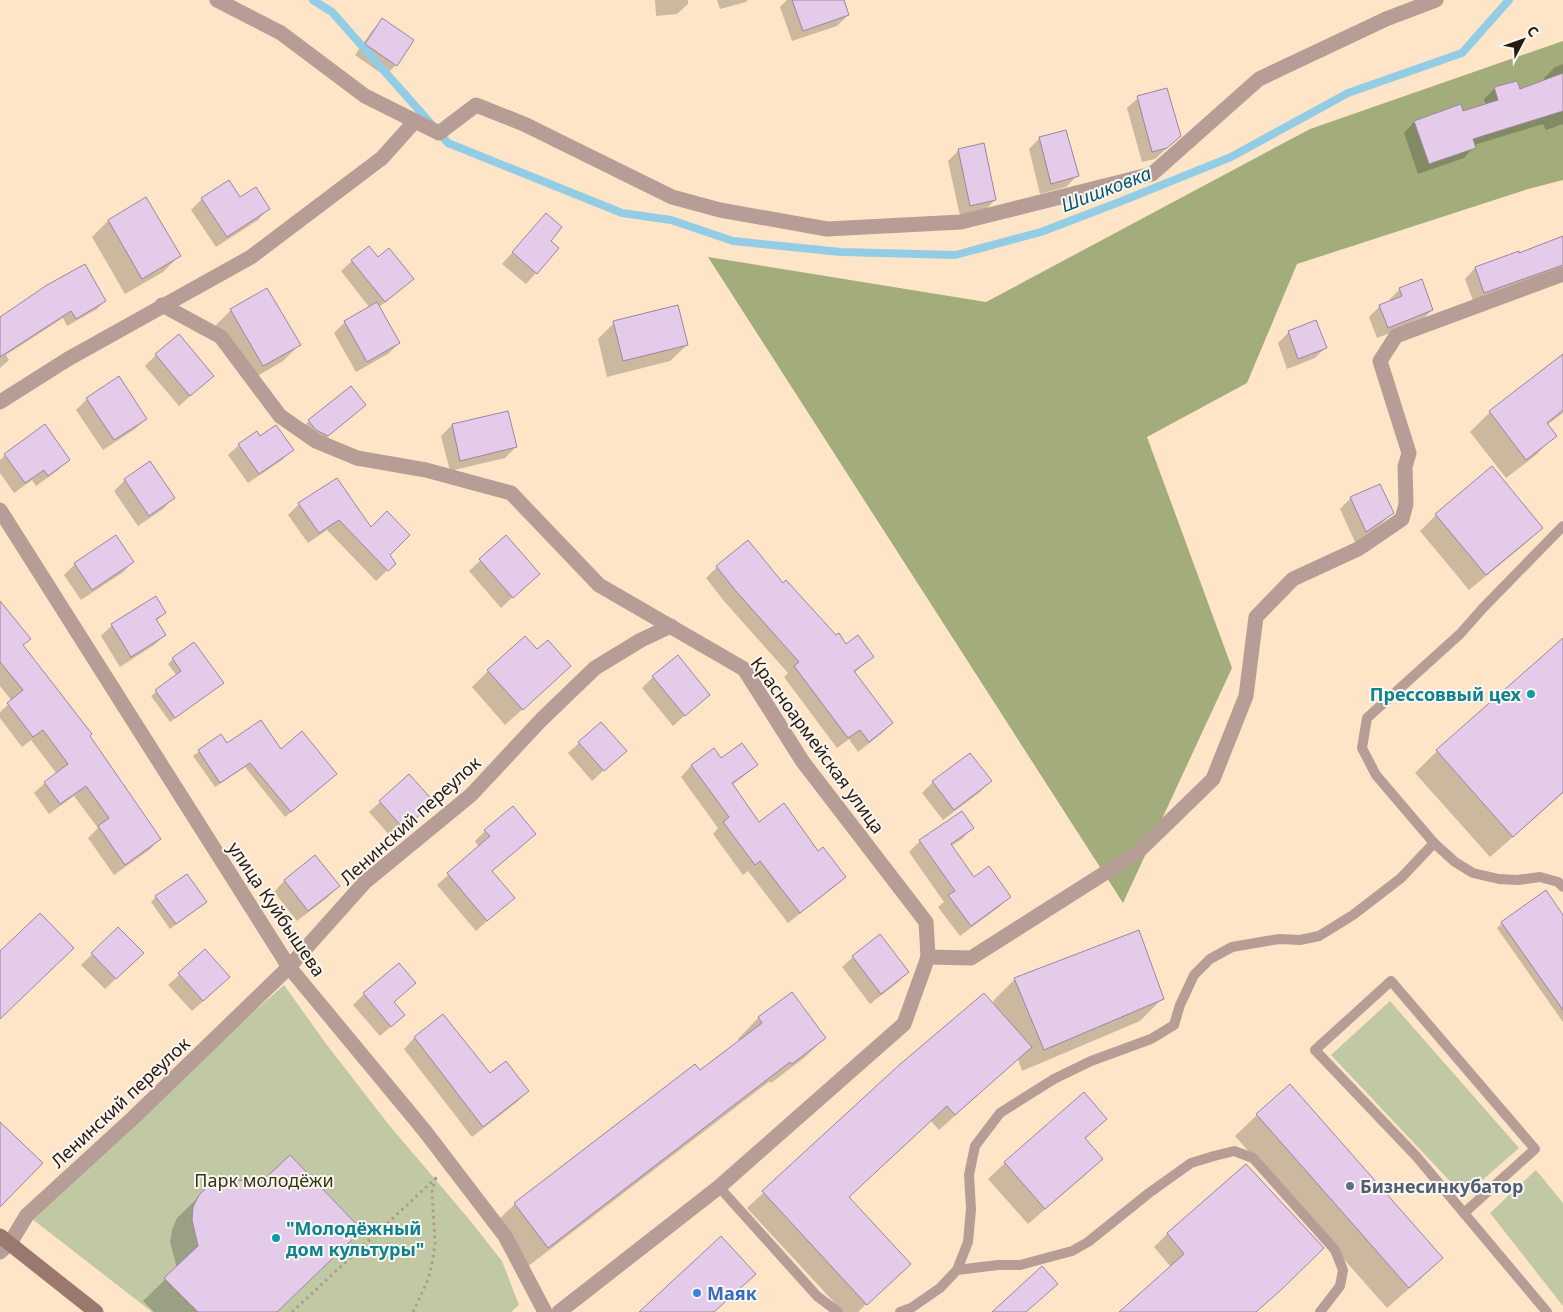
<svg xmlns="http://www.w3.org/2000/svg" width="1563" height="1312" font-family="'Noto Sans',sans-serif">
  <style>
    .green { fill: #c0c9a4 }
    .forest { fill: #a2ad7b }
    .shadow { fill: #0003 }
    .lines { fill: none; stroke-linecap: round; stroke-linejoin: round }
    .stream { stroke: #93cde5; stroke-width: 8 }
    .building { fill: #e4cbe9; stroke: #9c85a1 }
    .path { stroke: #af9c84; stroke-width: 3; stroke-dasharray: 2.5 4; stroke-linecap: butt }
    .service { stroke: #b69d96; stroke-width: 10 }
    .minor { stroke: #b69d96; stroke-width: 15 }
    .secondary { stroke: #9b786e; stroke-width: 15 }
    .culture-dot { fill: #0f9aa8; stroke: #fbf6f0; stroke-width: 2 }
    .service-dot { fill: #5c6f8a; stroke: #fbf6f0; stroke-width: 2 }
    .shop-dot { fill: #3f7fe0; stroke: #fbf6f0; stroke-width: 2 }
    .labels { text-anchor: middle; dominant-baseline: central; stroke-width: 4; stroke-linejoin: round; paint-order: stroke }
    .culture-label { font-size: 18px; font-weight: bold; fill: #0d838f; stroke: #fbf6f0; text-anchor: end }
    .street-label { font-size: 18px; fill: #251c11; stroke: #fbf6f0 }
    .park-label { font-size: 18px; fill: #313812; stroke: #fbf6f0 }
    .service-label { font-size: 18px; font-weight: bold; fill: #4e5e75; stroke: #fbf6f0; text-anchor: start }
    .shop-label { font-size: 18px; font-weight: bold; fill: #366cbe; stroke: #fbf6f0; text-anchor: start }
    .water-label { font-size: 19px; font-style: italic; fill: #095871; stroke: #fbf6f0 }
  </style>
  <rect width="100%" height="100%" fill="#ffe5c7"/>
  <g class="green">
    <polygon points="284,985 327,1045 389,1125 468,1218 502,1261 519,1305 511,1312 152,1312 27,1215"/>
    <polygon points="1390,1001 1519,1148 1464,1196 1331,1055"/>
    <polygon points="1536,1170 1563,1203 1563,1306 1490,1213"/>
  </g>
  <polygon class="forest" points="1563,41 1563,180 1528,189 1297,264 1247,383 1147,437 1232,668 1123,903 708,257 986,302 1310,129"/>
  <g class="shadow">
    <polygon points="655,0 688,0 688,4 677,14 656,16"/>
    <polygon points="717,0 748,0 746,2 720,9"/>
    <polygon points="787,0 843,0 848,15 837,26 792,41 780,7"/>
    <polygon points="382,20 413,40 396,65 385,76 355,55 372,31"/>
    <polygon points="1563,64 1563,124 1546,130 1543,124 1474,145 1474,147 1464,158 1418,174 1404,133 1414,122 1462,112 1486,105 1484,99 1495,88 1519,90 1545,81 1544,78 1555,67"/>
    <polygon points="1138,98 1168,147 1155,159 1142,162 1127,108"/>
    <polygon points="1040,138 1077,176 1066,187 1040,194 1029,149"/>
    <polygon points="959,150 995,200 984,211 960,216 948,161"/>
    <polygon points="146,199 179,256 163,272 125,294 92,237 108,221"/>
    <polygon points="202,199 240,199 268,209 258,220 216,247 191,210"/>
    <polygon points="546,215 549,241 536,273 526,284 502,264"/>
    <polygon points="1563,237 1563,273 1474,303 1465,279 1475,268 1519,255"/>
    <polygon points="378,258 412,278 402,289 379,307 399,343 388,354 356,372 334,333 345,322 370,308 341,271 352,261"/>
    <polygon points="267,289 299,345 283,361 247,382 214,327 231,310"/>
    <polygon points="1400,289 1432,310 1421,321 1377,338 1369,317 1380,306 1390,302 1389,300"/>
    <polygon points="105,301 97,309 67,326 63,318 6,355 9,360 0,368 0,333 14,309"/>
    <polygon points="614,323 687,345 670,361 607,377 598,339"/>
    <polygon points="1289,332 1326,347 1315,358 1287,369 1278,343"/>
    <polygon points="156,355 213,376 179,406 145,366"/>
    <polygon points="1563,355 1563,413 1547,425 1555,435 1536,455 1506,478 1470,432 1490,412"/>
    <polygon points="87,399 146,419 135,429 103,450 76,410"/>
    <polygon points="365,405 354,415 316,446 298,432 309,421"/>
    <polygon points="452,425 516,447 505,458 450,471 441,436"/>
    <polygon points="259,438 292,450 282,460 248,483 228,455 239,445"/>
    <polygon points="5,455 68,459 58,470 36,486 32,480 14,493 0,473 0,460"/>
    <polygon points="336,479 394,564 376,581 327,530 308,543 288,515 299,504"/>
    <polygon points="125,480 173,498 163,509 138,526 114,491"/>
    <polygon points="1351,498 1392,513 1381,524 1355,542 1340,509"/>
    <polygon points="1436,515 1541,528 1525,544 1469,590 1420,531"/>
    <polygon points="506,537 527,584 501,608 469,571"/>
    <polygon points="748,542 782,585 846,645 872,657 854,673 892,723 881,734 858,752 849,739 837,748 784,677 788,673 724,601 706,578 717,567"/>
    <polygon points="133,562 122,573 81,600 64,575 75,564"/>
    <polygon points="0,603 29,639 22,646 88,736 160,839 149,850 114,875 88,838 98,828 74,796 49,814 34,793 45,783 57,774 31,740 22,747 0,718 0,712 12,701 0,686"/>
    <polygon points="165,613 156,621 165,635 154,645 120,667 101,636 112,625"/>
    <polygon points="1563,639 1563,793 1490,857 1415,773 1437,751"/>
    <polygon points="173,659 222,683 170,722 151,696 177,676 168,664"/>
    <polygon points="488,671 553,682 505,725 472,687"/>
    <polygon points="653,677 708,695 673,726 642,688"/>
    <polygon points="221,736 227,745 280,751 331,779 285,817 245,767 215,787 193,756"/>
    <polygon points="579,743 625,751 592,781 568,753"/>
    <polygon points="714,750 721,760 756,765 745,775 732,785 759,823 818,852 845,877 834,887 788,923 748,871 743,875 713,834 718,828 681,777 691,766"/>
    <polygon points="991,781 980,792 943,820 922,793 933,782"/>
    <polygon points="380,802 421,812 392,838 369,812"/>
    <polygon points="972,828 962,839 951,846 973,879 1009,897 999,907 960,936 938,907 944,902 909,852 920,841"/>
    <polygon points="485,831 524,844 491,872 513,898 476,931 437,885 479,847 475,841"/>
    <polygon points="315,856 338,886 328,897 297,921 274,892 284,881"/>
    <polygon points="156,897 206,902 170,929 151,902"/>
    <polygon points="1563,917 1563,1022 1497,928 1502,923"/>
    <polygon points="118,929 142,953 105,989 81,965"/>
    <polygon points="205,951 218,988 192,1011 168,985"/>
    <polygon points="853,957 908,972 897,983 870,1004 842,967"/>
    <polygon points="1015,979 1162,999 1140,1021 1022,1071 1018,1059 939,1130 931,1121 848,1197 893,1279 858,1312 843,1312 747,1208 899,1067 995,1006 993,1001"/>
    <polygon points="414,983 393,1002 404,1015 380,1036 353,1005 364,994"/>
    <polygon points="792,994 825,1038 804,1058 771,1083 770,1081 527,1267 494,1224 515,1204 699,1072 740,1041 738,1039 758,1018"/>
    <polygon points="443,1016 490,1075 528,1091 517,1102 472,1137 404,1049 414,1038"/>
    <polygon points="1257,1115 1442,1258 1420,1279 1387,1308 1235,1136"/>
    <polygon points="1105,1119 1084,1140 1101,1159 1085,1175 1028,1224 988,1179 1005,1163"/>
    <polygon points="1246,1166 1256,1312 1120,1312 1171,1267 1154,1247 1167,1234"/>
    <polygon points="209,1187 277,1312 154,1312 143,1301 177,1268 170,1242 172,1230 177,1218"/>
  </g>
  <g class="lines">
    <polyline class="stream" points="313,0 332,12 448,143 622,213 671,220 733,241 841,252 955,255 1041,232 1122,201 1231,157 1348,93 1462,53 1509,0"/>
  </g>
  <g class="building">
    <polygon points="792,0 844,0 849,15 803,31"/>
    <polygon points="382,18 414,40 397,66 365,44"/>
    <polygon points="1563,73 1563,111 1473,139 1476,148 1429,164 1414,121 1461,104 1463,111 1498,100 1494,87 1517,81 1520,89"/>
    <polygon points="1167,88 1181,136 1167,148 1152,152 1137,96"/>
    <polygon points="1066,130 1079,176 1051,184 1039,137"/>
    <polygon points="984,143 996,200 970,206 958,149"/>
    <polygon points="229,180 240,197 256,187 270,209 227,237 201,198"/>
    <polygon points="146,197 181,256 142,279 108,220"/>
    <polygon points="546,213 562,227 551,241 559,248 537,274 512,252"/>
    <polygon points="1563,236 1563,265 1484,293 1475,267 1519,251 1519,253"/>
    <polygon points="369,246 378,257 389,248 414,279 385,302 351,260"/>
    <polygon points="85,264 106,301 76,319 71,311 0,357 0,317 47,285"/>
    <polygon points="1422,279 1433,310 1388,328 1379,305 1402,296 1399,288"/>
    <polygon points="267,288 301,345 263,366 230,309"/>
    <polygon points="377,302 400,343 367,362 344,321"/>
    <polygon points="678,305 688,345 623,361 613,321"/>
    <polygon points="1316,320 1327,348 1298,359 1288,331"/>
    <polygon points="179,334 214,376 190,396 155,354"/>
    <polygon points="1563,354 1563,410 1547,423 1557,436 1526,460 1489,411"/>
    <polygon points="119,376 147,419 114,440 86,398"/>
    <polygon points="351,386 366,405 328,436 316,430 308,420"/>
    <polygon points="508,411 517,447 460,461 452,424"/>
    <polygon points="45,424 70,460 48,476 44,470 25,483 4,454"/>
    <polygon points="276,425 294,450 259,474 238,444 257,431 260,436"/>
    <polygon points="150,461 175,498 149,516 124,479"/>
    <polygon points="1492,466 1543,528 1486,575 1435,514"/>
    <polygon points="337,478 371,527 387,511 410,535 390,555 396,564 388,571 339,520 319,533 298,503"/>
    <polygon points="1380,484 1394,513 1366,532 1350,497"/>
    <polygon points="116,535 134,562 92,590 74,563"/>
    <polygon points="506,535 540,574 513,598 479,559"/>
    <polygon points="748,540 783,583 786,580 836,635 839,633 846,644 858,635 874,657 854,671 893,723 869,742 860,730 848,738 794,666 799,662 735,590 716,566"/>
    <polygon points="156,596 166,613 156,619 166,635 131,657 111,624"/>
    <polygon points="0,601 31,639 23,645 92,734 90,736 161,839 125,865 98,826 109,818 86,786 60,804 44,782 68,764 43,730 33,737 7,703 23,690 0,662"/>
    <polygon points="525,636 537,649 548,640 571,666 523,710 487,670"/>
    <polygon points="1563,638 1563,792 1513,837 1436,750"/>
    <polygon points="194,642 224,683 175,718 155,690 181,671 172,658"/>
    <polygon points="678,655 710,695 685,716 652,676"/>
    <polygon points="261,720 281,749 302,731 337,774 291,812 250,763 220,783 198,750 221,734 227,743"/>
    <polygon points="601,722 627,751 604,771 578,742"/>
    <polygon points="742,743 758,765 732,783 759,822 784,803 818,851 823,847 846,877 800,913 760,861 755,865 723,822 729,817 691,765 714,748 721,758"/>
    <polygon points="970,753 992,781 954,810 932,781"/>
    <polygon points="409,774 434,802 404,829 379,801"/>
    <polygon points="513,806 536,834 492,871 515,898 487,921 447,873 490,836 484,830"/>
    <polygon points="962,811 974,828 951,844 974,877 989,866 1011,897 971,926 948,895 955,891 919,840"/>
    <polygon points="315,855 340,886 308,911 284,880"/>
    <polygon points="187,874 207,902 176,924 155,896"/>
    <polygon points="1546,890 1563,915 1563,1010 1501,922"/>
    <polygon points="40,913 74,948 0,1019 0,951"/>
    <polygon points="118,927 144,953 116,979 91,953"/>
    <polygon points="1139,930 1164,999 1044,1050 1014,978"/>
    <polygon points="880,934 909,972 881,994 852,956"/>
    <polygon points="205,949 230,977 203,1001 178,973"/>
    <polygon points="399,963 416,983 394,1002 405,1015 391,1027 363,993"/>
    <polygon points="792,992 826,1038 792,1064 790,1062 548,1248 514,1203 695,1064 700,1070 762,1023 758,1017"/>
    <polygon points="984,993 1032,1047 955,1115 947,1106 849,1197 911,1264 867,1305 762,1191 898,1066"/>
    <polygon points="443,1014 490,1073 506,1061 529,1091 483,1127 414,1037"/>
    <polygon points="1290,1084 1443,1258 1409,1288 1256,1114"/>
    <polygon points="1084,1092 1107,1119 1085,1138 1103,1159 1045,1209 1004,1162"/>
    <polygon points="0,1122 43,1163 0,1207"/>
    <polygon points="290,1155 362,1230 277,1312 198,1312 164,1278 198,1246 192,1220 193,1207 199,1195 208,1186 220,1180 232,1179 244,1181 255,1188"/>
    <polygon points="1246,1164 1324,1248 1282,1289 1256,1312 1119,1312 1184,1254 1167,1233"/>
    <polygon points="721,1236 756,1274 714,1312 639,1312"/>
    <polygon points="1042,1266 1058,1284 1026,1312 992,1312"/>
  </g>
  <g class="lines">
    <g class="path">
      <polyline points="292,1312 437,1177"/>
      <polyline points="413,1312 428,1280 433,1259 435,1243 432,1192 436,1177"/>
    </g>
    <g class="service">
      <polyline points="1563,526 1483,608 1460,634 1367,718 1362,748 1376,775 1434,843 1455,862 1473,873 1499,879 1518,880 1540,877 1558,882 1563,887"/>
      <polyline points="719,1187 817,1296 838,1312"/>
      <polyline points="1464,1213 1535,1149 1391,981 1315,1050 1416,1156 1547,1312"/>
      <polyline points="957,1270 998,1265 1020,1265 1072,1251 1088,1242 1149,1193 1191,1163 1214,1156 1234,1151 1253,1158 1335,1250 1343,1270 1340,1286 1320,1312"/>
      <polyline points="900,1312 911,1308 940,1288 957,1270 968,1242 971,1209 969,1175 975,1146 1000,1113 1054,1079 1091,1061 1151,1039 1174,1025 1180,1005 1194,975 1210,959 1232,947 1279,939 1300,940 1319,936 1353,915 1401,878 1434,843"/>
    </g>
    <g class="minor">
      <polyline points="217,0 281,33 365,96 439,133 476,105 524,124 672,197 720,210 827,229 961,222 1152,174 1259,79 1386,19 1436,0"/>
      <polyline points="162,305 221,337 280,416 316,441 357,458 426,470 511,493 599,585 744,669 803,762 926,922 928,957"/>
      <polyline points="0,402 68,359 251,257 382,158 415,121"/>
      <polyline points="0,510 289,967 424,1130 505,1236 545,1312"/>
      <polyline points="0,1252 10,1243 27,1215 133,1118 289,967 365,882 471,795 541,720 595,668 641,640 671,626"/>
      <polyline points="559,1312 719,1187 904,1024 928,957 971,958 1138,852 1213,779 1246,696 1256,617 1293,579 1358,549 1402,519 1406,504 1405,467 1409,453 1380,361 1396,336 1563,274"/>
    </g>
    <polyline class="secondary" points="0,1236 96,1312"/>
  </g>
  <g class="culture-dot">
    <circle cx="1531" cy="694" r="5"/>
    <circle cx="276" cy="1238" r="5"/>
  </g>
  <circle class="service-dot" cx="1350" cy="1186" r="5"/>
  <circle class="shop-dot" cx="697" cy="1293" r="5"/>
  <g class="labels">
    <g class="culture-label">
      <text x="1521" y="694">Прессоввый цех</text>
      <text x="286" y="1228" text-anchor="start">"Молодёжный<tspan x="286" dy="21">дом культуры"</tspan></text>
    </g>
    <g class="street-label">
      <text transform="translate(818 745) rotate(54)">Красноармейская улица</text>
      <text transform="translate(410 820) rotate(-42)">Ленинский переулок</text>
      <text transform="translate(277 909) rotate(56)">улица Куйбышева</text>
      <text transform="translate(120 1102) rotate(-43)">Ленинский переулок</text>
    </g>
    <g class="park-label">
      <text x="264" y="1180">Парк молодёжи</text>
    </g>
    <g class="service-label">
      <text x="1360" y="1186">Бизнесинкубатор</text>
    </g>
    <g class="shop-label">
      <text x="707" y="1293">Maяк</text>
    </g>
    <g class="water-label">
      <text transform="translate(1106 189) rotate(-21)">Шишковка</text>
    </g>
  </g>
  <g transform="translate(1523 40) rotate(49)" stroke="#fbf6f0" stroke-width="4" paint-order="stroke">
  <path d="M0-4L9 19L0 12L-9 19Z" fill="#251c11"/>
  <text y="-8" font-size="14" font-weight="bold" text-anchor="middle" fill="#251c11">С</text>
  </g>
</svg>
